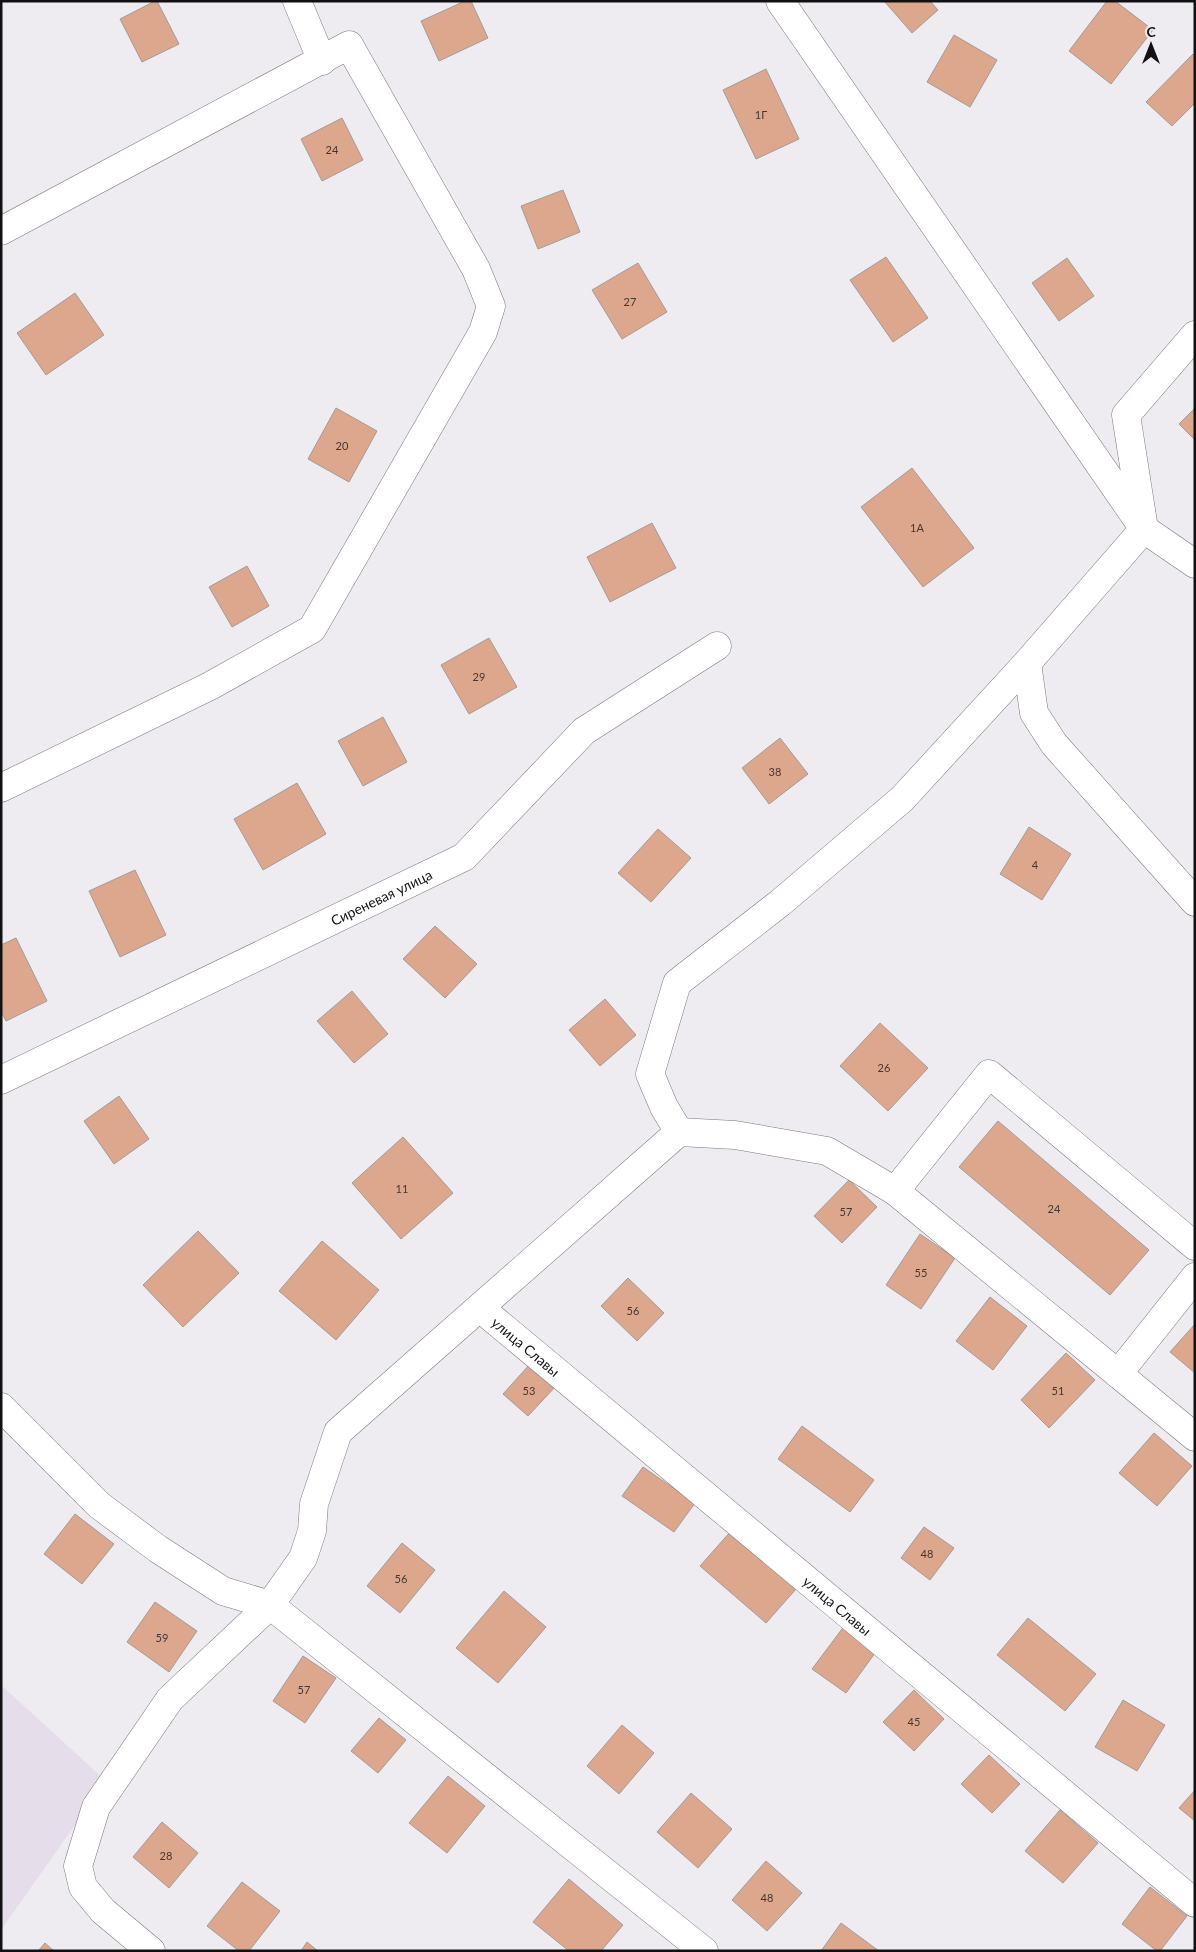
<svg xmlns="http://www.w3.org/2000/svg" width="1196" height="1952" font-family="Lato,sans-serif">
  <style>
    .built { fill: #e5deea }
    .building { fill: #dda78e; stroke: #a29b98 }
    .lines { fill: none; stroke-linecap: round; stroke-linejoin: round }
    .minor-casing { stroke: #7a777c; stroke-width: 29 }
    .minor { stroke: #fff; stroke-width: 28 }
    .labels { text-anchor: middle; dominant-baseline: central; stroke-width: 4; stroke-linejoin: round; paint-order: stroke }
    .number-label { font-size: 11px; fill: #443631 }
    .street-label { font-size: 14px; fill: #111012; stroke: #efecf1 }
  </style>
  <rect width="100%" height="100%" fill="#efecf1"/>
  <polygon class="built" points="1,1685 106,1781 1,1930"/>
  <g class="building">
    <polygon points="155,1 157,1 179,44 142,62 120,19"/>
    <polygon points="465,1 471,1 488,38 439,61 421,21"/>
    <polygon points="884,1 930,1 938,10 912,33"/>
    <polygon points="1107,1 1115,1 1153,30 1111,84 1069,51"/>
    <polygon points="954,35 997,60 970,107 927,82"/>
    <polygon points="1193,54 1195,56 1195,103 1172,126 1146,102"/>
    <polygon points="766,69 799,139 756,159 723,90"/>
    <polygon points="342,118 363,160 322,181 301,139"/>
    <polygon points="563,190 580,232 538,249 521,206"/>
    <polygon points="886,257 928,318 893,342 850,280"/>
    <polygon points="1067,258 1094,296 1059,321 1032,283"/>
    <polygon points="638,263 667,312 622,339 592,290"/>
    <polygon points="75,293 104,335 46,375 17,333"/>
    <polygon points="336,408 377,431 349,482 308,459"/>
    <polygon points="1195,408 1195,440 1179,424"/>
    <polygon points="912,468 974,548 923,587 861,507"/>
    <polygon points="652,523 676,568 610,602 587,557"/>
    <polygon points="247,566 269,606 232,627 209,587"/>
    <polygon points="489,638 517,687 469,714 441,665"/>
    <polygon points="383,717 407,762 363,786 338,741"/>
    <polygon points="780,738 808,774 769,804 742,768"/>
    <polygon points="297,783 326,834 263,870 234,819"/>
    <polygon points="1029,827 1071,854 1042,900 1000,874"/>
    <polygon points="658,829 691,858 651,902 618,873"/>
    <polygon points="135,870 166,935 120,957 89,891"/>
    <polygon points="435,926 477,964 445,998 403,959"/>
    <polygon points="16,938 47,1001 6,1021 1,1011 1,945"/>
    <polygon points="352,991 388,1034 354,1063 317,1021"/>
    <polygon points="605,999 636,1035 600,1066 569,1030"/>
    <polygon points="880,1023 928,1068 888,1111 840,1066"/>
    <polygon points="119,1096 149,1139 114,1164 84,1121"/>
    <polygon points="998,1121 1149,1250 1110,1295 959,1167"/>
    <polygon points="403,1137 453,1193 401,1239 352,1183"/>
    <polygon points="849,1180 877,1207 842,1243 814,1216"/>
    <polygon points="198,1231 239,1273 183,1327 143,1285"/>
    <polygon points="920,1234 955,1258 921,1309 886,1285"/>
    <polygon points="322,1241 379,1290 336,1340 279,1291"/>
    <polygon points="628,1278 664,1313 637,1341 601,1306"/>
    <polygon points="990,1297 1027,1326 993,1370 956,1341"/>
    <polygon points="1195,1324 1195,1373 1170,1352"/>
    <polygon points="1066,1353 1095,1380 1049,1428 1021,1400"/>
    <polygon points="530,1364 555,1387 528,1416 503,1394"/>
    <polygon points="802,1426 874,1480 850,1512 778,1459"/>
    <polygon points="1154,1433 1192,1466 1157,1506 1119,1473"/>
    <polygon points="643,1467 695,1503 674,1532 622,1496"/>
    <polygon points="75,1514 114,1544 82,1584 44,1554"/>
    <polygon points="924,1527 954,1548 930,1580 901,1558"/>
    <polygon points="731,1531 797,1588 766,1623 700,1566"/>
    <polygon points="402,1543 435,1570 400,1613 367,1586"/>
    <polygon points="504,1591 546,1627 498,1683 456,1648"/>
    <polygon points="155,1602 197,1631 169,1672 127,1642"/>
    <polygon points="1028,1618 1096,1674 1065,1711 997,1655"/>
    <polygon points="845,1625 878,1649 846,1693 812,1669"/>
    <polygon points="303,1656 336,1678 305,1723 273,1701"/>
    <polygon points="914,1690 944,1719 914,1751 883,1722"/>
    <polygon points="1123,1700 1165,1725 1137,1771 1095,1747"/>
    <polygon points="379,1718 406,1740 378,1773 351,1751"/>
    <polygon points="622,1725 654,1753 619,1794 587,1766"/>
    <polygon points="989,1755 1020,1784 992,1813 961,1784"/>
    <polygon points="448,1776 485,1806 447,1853 409,1823"/>
    <polygon points="1195,1790 1195,1821 1179,1808"/>
    <polygon points="691,1793 732,1829 698,1868 657,1832"/>
    <polygon points="1060,1810 1098,1843 1063,1883 1025,1851"/>
    <polygon points="162,1822 198,1853 169,1888 133,1857"/>
    <polygon points="766,1861 802,1893 767,1931 732,1900"/>
    <polygon points="569,1879 623,1925 601,1951 569,1951 533,1922"/>
    <polygon points="242,1882 280,1911 249,1951 239,1951 207,1926"/>
    <polygon points="1150,1887 1187,1916 1160,1951 1157,1951 1122,1924"/>
    <polygon points="841,1923 879,1951 821,1951"/>
    <polygon points="307,1942 318,1951 301,1951"/>
    <polygon points="45,1943 54,1951 38,1951"/>
  </g>
  <g class="lines">
    <defs>
      <g id="minor">
        <polyline points="297,1 322,61"/>
        <polyline points="780,1 1144,529 1195,564"/>
        <polyline points="1,231 349,45 476,269 491,306 483,332 312,629 210,686 1,788"/>
        <polyline points="1027,663 1034,713 1054,744 1195,902"/>
        <path id="s1" d="M1,1080l463,-223 120,-126 133,-85"/>
        <polyline points="679,1132 664,1107 650,1074 677,983 780,903 902,799 1027,663 1144,529 1126,415 1195,335"/>
        <polyline points="895,1191 989,1074 1195,1246"/>
        <path id="s2" d="M480,1308l715,595"/>
        <polyline points="1118,1374 1195,1277"/>
        <polyline points="1,1407 99,1505 158,1549 223,1591 270,1605 704,1951"/>
        <polyline points="151,1951 103,1911 83,1887 78,1866 96,1807 170,1699 270,1605 303,1558 312,1531 314,1504 338,1432 679,1132 735,1135 827,1151 895,1191 1195,1437"/>
      </g>
    </defs>
    <use href="#minor" class="minor-casing"/>
    <use href="#minor" class="minor"/>
  </g>
  <g class="labels">
    <g class="number-label">
      <text x="761" y="114">1Г</text>
      <text x="332" y="149">24</text>
      <text x="630" y="301">27</text>
      <text x="342" y="445">20</text>
      <text x="917" y="527">1А</text>
      <text x="479" y="676">29</text>
      <text x="775" y="771">38</text>
      <text x="1035" y="864">4</text>
      <text x="884" y="1067">26</text>
      <text x="402" y="1188">11</text>
      <text x="1054" y="1208">24</text>
      <text x="846" y="1211">57</text>
      <text x="921" y="1272">55</text>
      <text x="633" y="1310">56</text>
      <text x="529" y="1390">53</text>
      <text x="1058" y="1390">51</text>
      <text x="927" y="1553">48</text>
      <text x="401" y="1578">56</text>
      <text x="162" y="1637">59</text>
      <text x="304" y="1689">57</text>
      <text x="914" y="1721">45</text>
      <text x="166" y="1855">28</text>
      <text x="767" y="1897">48</text>
    </g>
    <g class="street-label">
      <text stroke="none"><textPath href="#s1" startOffset="422">Сиреневая улица</textPath></text>
      <text stroke="none"><textPath href="#s2" startOffset="60">улица Славы</textPath></text>
      <text stroke="none"><textPath href="#s2" startOffset="465">улица Славы</textPath></text>
    </g>
  </g>
  <rect width="1196" height="1952" fill="none" stroke="#111012" stroke-width="5"/>
  <g transform="translate(1151 45)" stroke="#efecf1" stroke-width="4" paint-order="stroke">
  <path d="M0-4L9 19L0 12L-9 19Z" fill="#111012"/>
  <text y="-8" font-size="14" font-weight="bold" text-anchor="middle" fill="#111012">С</text>
  </g>
</svg>
